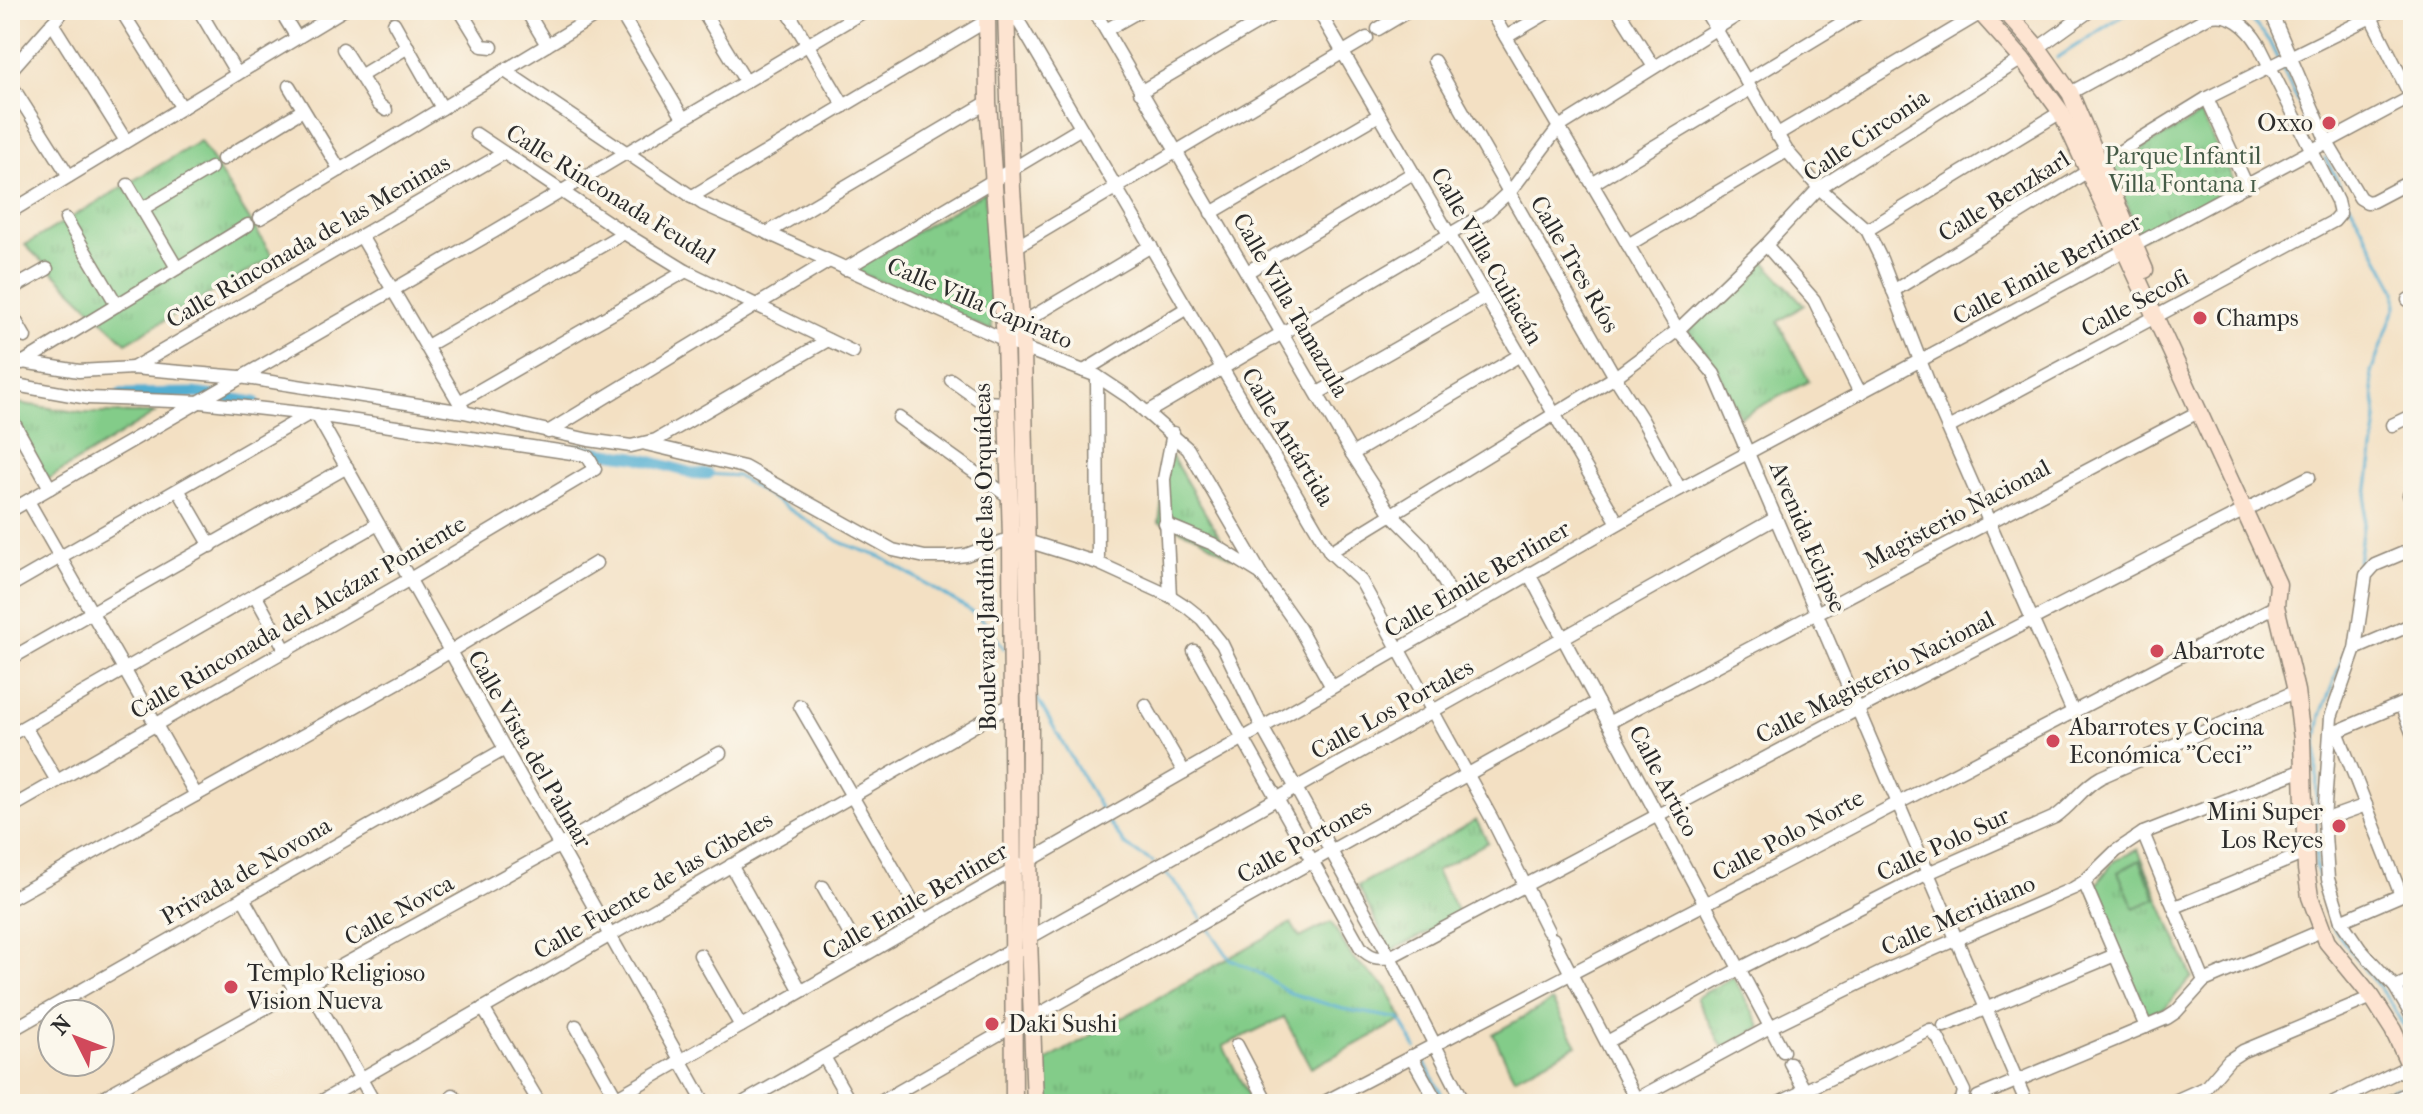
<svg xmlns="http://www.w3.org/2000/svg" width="2423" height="1114" font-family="'IM FELL French Canon',serif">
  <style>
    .grass { fill: url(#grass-tufts); stroke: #577c5a; stroke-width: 2 }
    .pitch { fill: #83cc89; stroke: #577c5a; stroke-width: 2 }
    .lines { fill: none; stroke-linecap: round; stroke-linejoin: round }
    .stream { stroke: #53aed1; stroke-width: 3 }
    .canal { stroke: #53aed1; stroke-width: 11 }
    .street-casing { stroke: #8f8677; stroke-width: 15 }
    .secondary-casing { stroke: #8f8677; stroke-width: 19 }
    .street { stroke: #fff; stroke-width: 12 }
    .secondary { stroke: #fde4d1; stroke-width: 16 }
    .poi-dot { fill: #d1495b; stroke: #fbf7ec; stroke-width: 3 }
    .labels { text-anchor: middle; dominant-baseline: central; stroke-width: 7; stroke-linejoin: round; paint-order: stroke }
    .poi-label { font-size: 24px; fill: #2b2b2b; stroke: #fbf7ec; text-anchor: start }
    .street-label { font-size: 24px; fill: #2b2b2b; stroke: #fbf7ec }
    .park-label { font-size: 24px; fill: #455b47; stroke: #fbf7ec }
  </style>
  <defs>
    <pattern id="grass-tufts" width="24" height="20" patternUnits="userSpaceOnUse" patternTransform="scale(2)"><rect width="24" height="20" fill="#83cc89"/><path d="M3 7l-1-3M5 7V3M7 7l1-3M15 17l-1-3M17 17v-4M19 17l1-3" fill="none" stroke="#71af76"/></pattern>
  </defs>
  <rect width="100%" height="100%" fill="#fbf7ec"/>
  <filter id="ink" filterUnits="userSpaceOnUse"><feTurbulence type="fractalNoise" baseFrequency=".0125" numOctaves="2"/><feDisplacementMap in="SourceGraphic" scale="16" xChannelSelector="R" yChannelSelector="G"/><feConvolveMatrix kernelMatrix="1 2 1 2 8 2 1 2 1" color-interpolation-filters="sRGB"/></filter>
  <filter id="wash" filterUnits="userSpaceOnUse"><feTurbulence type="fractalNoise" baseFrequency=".006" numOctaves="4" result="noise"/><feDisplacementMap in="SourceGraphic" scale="32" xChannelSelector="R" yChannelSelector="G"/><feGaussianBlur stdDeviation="1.8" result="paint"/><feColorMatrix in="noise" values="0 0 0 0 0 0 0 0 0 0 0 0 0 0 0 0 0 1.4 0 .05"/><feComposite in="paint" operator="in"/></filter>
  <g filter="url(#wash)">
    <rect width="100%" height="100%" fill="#f3e0c3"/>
    <g class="grass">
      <polygon points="2201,115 2237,187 2142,238 2110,167"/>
      <polygon points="200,141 273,257 126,343 25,245"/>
      <polygon points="985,192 992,331 852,269"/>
      <polygon points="1761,258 1804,305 1778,322 1809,381 1740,417 1714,362 1688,331"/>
      <polygon points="10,402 83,413 155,413 48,479 10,411"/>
      <polygon points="1169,452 1232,558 1199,537 1159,522"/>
      <polygon points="1476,820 1488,842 1436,871 1460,916 1391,951 1358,886"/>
      <polygon points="2138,849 2192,977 2165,1008 2145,1015 2091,892 2114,861"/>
      <polygon points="1331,922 1352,957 1387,988 1403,1020 1311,1068 1284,1017 1223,1046 1252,1103 1250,1104 1041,1104 1042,1063 1291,923 1300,938"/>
      <polygon points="1733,977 1761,1027 1723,1048 1696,998"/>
    </g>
    <g class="pitch">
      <polygon points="2140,860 2156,899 2134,908 2118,872"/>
      <polygon points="1552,1001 1577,1045 1514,1078 1493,1034"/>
    </g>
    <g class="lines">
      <g class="stream">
        <polyline points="2241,10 2267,37 2278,60"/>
        <polyline points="2057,58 2131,10"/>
        <polyline points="2282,67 2316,140"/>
        <polyline points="2325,158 2396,290 2396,306 2371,373 2377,420 2347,646 2321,715 2317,740 2316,867 2334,929 2393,1006 2413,1046"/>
        <polyline points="708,474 737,476 842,543 881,557 968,609 985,623 1004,648"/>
        <polyline points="1037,698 1103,813"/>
        <polyline points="1107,820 1126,846 1153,862"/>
        <polyline points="1162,869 1182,891 1202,919"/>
        <polyline points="1207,926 1230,959 1263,975 1290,993 1343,1009 1400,1019 1416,1048"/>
        <polyline points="1420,1054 1447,1104"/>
        <polyline points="1611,1104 1623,1098"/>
        <polyline points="2362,1104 2397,1087"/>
      </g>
      <g class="canal">
        <polyline points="121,394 194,393 255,402"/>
        <polyline points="577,449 635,457 695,474 708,474"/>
      </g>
    </g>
  </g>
  <g filter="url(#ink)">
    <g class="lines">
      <defs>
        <g id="street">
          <polyline points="121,10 182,108"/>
          <polyline points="199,10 237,74"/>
          <polyline points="280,10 297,38"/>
          <polyline points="460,10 482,46 492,47"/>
          <polyline points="526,10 547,45"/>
          <polyline points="619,10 683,118"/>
          <polyline points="702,10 746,82"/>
          <polyline points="787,10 844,106"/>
          <polyline points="1012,10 1330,552 1361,581 1492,819 1548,931"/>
          <polyline points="1094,10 1352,454 1391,514 1424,547 1462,613"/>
          <polyline points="1318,10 1618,523"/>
          <polyline points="1618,10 1654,67"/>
          <polyline points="1705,10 1787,151 1819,188 1867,230 1881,259 1933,394 2073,712"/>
          <polyline points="2270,10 2328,144 2360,198 2367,202 2373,201 2413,180"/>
          <polyline points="1494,17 1678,330 1714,374 2027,1104"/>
          <polyline points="2371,17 2411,97"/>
          <polyline points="52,23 126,141"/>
          <polyline points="394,23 442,108"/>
          <polyline points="1378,29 1410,10"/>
          <polyline points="1106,30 1141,10"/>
          <polyline points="1506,37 1552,10"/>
          <polyline points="2038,48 2091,10"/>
          <polyline points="343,49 378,104 386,110"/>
          <polyline points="1434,61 1615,377 1643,421 1680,489"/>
          <polyline points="10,71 64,10"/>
          <polyline points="505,71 703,204 1023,348 1097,376 1130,398 1188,449 1261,574 1299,628 1332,687"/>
          <polyline points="360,76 408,47"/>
          <polyline points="1746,81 1863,10"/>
          <polyline points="10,83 69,176"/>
          <polyline points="289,86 340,170"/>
          <polyline points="1140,92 1280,10"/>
          <polyline points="2207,98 2247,186"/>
          <polyline points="476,134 624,233 686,271 853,352"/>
          <polyline points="1776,135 1981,13"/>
          <polyline points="223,159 303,110"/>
          <polyline points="1592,184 1750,89"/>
          <polyline points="128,185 177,268"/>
          <polyline points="691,197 986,21"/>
          <polyline points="142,209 211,168"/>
          <polyline points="10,212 343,10"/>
          <polyline points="1211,213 1379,115"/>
          <polyline points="260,218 605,10"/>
          <polyline points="66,219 117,305"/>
          <polyline points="1867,230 2061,112"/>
          <polyline points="767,233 988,102"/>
          <polyline points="361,236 463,409"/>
          <polyline points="1628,245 1787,151"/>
          <polyline points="1766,245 1814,300 1860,393"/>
          <polyline points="1016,247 1367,38"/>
          <polyline points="845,269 1081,128"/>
          <polyline points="1247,272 1413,173"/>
          <polyline points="10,290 47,269"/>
          <polyline points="1893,291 2207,98 2385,10"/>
          <polyline points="2408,300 2413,297"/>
          <polyline points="10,311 25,337"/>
          <polyline points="1022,323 1151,246"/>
          <polyline points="427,346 624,233"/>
          <polyline points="10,360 79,371 133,368 240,377 464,412 589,440 631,446 656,440 828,340"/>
          <polyline points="22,363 248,225"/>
          <polyline points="133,368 504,153"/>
          <polyline points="1084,371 1187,308"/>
          <polyline points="1097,376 1098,563"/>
          <polyline points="951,380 982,402 1006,403"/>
          <polyline points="10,384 88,398 201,402 309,414 579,454 588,457 595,469 410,579 10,808"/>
          <polyline points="1318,393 1486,297"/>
          <polyline points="459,402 686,271"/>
          <polyline points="1148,412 1486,213 1513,188 1559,127 1746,10"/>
          <polyline points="317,415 705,1104"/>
          <polyline points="10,416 50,488"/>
          <polyline points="899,418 1009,497"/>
          <polyline points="2392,425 2413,415"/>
          <path d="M1948,428l386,-207 6,-7 -3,-13 -78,-156c-11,-18 -29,-35 -51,-28l-138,76"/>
          <polyline points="548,432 829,261"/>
          <polyline points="646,444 744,467 893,550 925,557 949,557 966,555 1011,538 1027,541 1098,563 1170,596 1187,607 1202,619 1222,644 1262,727 1390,957 1465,1104"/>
          <polyline points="1352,454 1520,355"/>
          <polyline points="179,491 211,546"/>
          <polyline points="2409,495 2413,505"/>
          <polyline points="28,501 196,795"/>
          <polyline points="10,511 495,231 866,10"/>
          <polyline points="1165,524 1213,544 1258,572"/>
          <polyline points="2413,549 2375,565 2366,575 2355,649 2331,717 2324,820 2328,879 2341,921 2360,949 2395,987 2413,1018"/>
          <polyline points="1330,552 1615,377 1678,330 1766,245 1819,188 2022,59"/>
          <polyline points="1529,574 1783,1051"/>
          <polyline points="10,586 309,414"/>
          <polyline points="255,595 286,651"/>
          <polyline points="1170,596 1164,479 1173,433"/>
          <polyline points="2355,649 2413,624"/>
          <path d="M1194,651l167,297c10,10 16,11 29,9l468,-248 451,-232"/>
          <polyline points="10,659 347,467"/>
          <polyline points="1145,705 1184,772"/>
          <polyline points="2401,705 2413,735"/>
          <polyline points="800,706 924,921"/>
          <polyline points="1608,723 2200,411"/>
          <polyline points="25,727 57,781"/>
          <polyline points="2337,731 2401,895"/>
          <polyline points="2331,734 2413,699"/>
          <polyline points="10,735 378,524"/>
          <polyline points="2324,820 2366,805"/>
          <polyline points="2143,833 2204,981"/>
          <polyline points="731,865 801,991"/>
          <polyline points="2084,882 2146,1027"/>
          <polyline points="823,887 862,956"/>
          <polyline points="243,898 296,992"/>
          <polyline points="10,899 406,678 596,563"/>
          <polyline points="2175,907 2305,853"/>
          <polyline points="2341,921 2413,890"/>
          <polyline points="1029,938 1776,518"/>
          <polyline points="1553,939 1638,1103"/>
          <polyline points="700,955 741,1026"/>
          <polyline points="308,985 375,1104"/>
          <polyline points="2395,987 2413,979"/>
          <polyline points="483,1008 540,1104"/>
          <polyline points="1032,1018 1597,702"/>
          <polyline points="576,1026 616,1097"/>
          <polyline points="1944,1026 2115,955"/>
          <polyline points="10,1031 505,749"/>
          <path d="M1607,1042l132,-73 189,-96 127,-56c18,-12 27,-30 46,-40l195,-86"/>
          <polyline points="1237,1045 1268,1104"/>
          <polyline points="1411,1056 1438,1104"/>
          <polyline points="824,1057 851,1104"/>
          <polyline points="1790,1063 1812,1104"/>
          <polyline points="453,1095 458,1104"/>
          <polyline points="1978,1097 2167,1018 2176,1012 2204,981 2321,931"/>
          <polyline points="91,1104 559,846 720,753"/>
          <polyline points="317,1104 1012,704"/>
          <polyline points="605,1104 1645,508 2413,96"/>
          <polyline points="741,1104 1014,948"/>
          <polyline points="877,1104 1013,1026"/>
          <polyline points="1321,1104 2276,606"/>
          <polyline points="1627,1104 1770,1027 1893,967 2074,888 2084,882 2116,851 2143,833 2305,769"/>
          <polyline points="1777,1104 1930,1030 1938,1038 1964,1091 1962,1100 1957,1104"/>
          <polyline points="2168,1104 2206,1087 2229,1060 2243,1051 2372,997"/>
          <polyline points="2332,1104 2413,1064"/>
          <polyline points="2384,1104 2413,1091"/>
        </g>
        <g id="secondary">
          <polyline points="987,10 988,102 1005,340 1011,538 1014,1104"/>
          <polyline points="1006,10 1012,189 1023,348 1030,718 1029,938 1035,1104"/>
          <polyline points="1978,10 2022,59 2061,112 2278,584 2276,606 2296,691 2302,739 2306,869 2310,897 2327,942 2372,997 2393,1030 2413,1073"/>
          <polyline points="2004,10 2038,48 2070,93 2145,270"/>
        </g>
      </defs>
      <use href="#street" class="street-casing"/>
      <use href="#secondary" class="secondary-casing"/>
      <use href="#street" class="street"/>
      <use href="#secondary" class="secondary"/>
    </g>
  </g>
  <g class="poi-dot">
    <circle cx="2329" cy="123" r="8"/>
    <circle cx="2200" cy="318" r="8"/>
    <circle cx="2157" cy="651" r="8"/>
    <circle cx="2053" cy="741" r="8"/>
    <circle cx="2339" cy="826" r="8"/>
    <circle cx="231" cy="987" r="8"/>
    <circle cx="992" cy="1024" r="8"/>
  </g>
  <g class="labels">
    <g class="poi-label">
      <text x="2313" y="123" text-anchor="end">Oxxo</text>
      <text x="2216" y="318">Champs</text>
      <text x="2173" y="651">Abarrote</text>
      <text x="2069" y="727">Abarrotes y Cocina<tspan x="2069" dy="28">Económica ''Ceci''</tspan></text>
      <text x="2323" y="812" text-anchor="end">Mini Super<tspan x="2323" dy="28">Los Reyes</tspan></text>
      <text x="247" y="973">Templo Religioso<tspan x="247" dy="28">Vision Nueva</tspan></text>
      <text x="1008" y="1024">Daki Sushi</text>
    </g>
    <g class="street-label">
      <text transform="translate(1866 135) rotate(-34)">Calle Circonia</text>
      <text transform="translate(611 194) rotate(32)">Calle Rinconada Feudal</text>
      <text transform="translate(2004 196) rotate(-32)">Calle Benzkarl</text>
      <text transform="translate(308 241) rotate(-30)">Calle Rinconada de las Meninas</text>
      <text transform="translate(1487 256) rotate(60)">Calle Villa Culiacán</text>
      <text transform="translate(1575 264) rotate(60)">Calle Tres Ríos</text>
      <text transform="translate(2047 269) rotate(-28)">Calle Emile Berliner</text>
      <text transform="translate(980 303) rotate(23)">Calle Villa Capirato</text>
      <text transform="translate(2135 303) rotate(-28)">Calle Secofi</text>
      <text transform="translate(1291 305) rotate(60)">Calle Villa Tamazula</text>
      <text transform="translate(1288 437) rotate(59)">Calle Antártida</text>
      <text transform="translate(1957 514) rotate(-28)">Magisterio Nacional</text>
      <text transform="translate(1808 537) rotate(67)">Avenida Eclipse</text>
      <text transform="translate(985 557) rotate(-91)">Boulevard Jardín de las Orquídeas</text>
      <text transform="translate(1477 579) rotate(-30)">Calle Emile Berliner</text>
      <text transform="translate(298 617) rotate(-30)">Calle Rinconada del Alcázar Poniente</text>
      <text transform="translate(1875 677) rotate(-27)">Calle Magisterio Nacional</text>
      <text transform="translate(1392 709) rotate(-29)">Calle Los Portales</text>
      <text transform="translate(530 749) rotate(60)">Calle Vista del Palmar</text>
      <text transform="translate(1664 781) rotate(62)">Calle Artico</text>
      <text transform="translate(1788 835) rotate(-28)">Calle Polo Norte</text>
      <text transform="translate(1304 841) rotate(-29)">Calle Portones</text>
      <text transform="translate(1943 844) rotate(-25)">Calle Polo Sur</text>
      <text transform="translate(246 871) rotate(-30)">Privada de Novona</text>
      <text transform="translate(653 885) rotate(-30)">Calle Fuente de las Cibeles</text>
      <text transform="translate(915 901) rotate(-30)">Calle Emile Berliner</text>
      <text transform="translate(399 910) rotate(-29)">Calle Novca</text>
      <text transform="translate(1958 915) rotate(-24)">Calle Meridiano</text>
    </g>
    <g class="park-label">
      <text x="2183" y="156">Parque Infantil<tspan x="2183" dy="28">Villa Fontana 1</tspan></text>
    </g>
  </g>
  <rect width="2423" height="1114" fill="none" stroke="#fbf7ec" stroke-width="40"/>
  <g transform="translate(76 1038) rotate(312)"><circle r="38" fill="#fbf7ec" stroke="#a8a59f" stroke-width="2"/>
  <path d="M0-6L14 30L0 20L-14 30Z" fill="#d1495b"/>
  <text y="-12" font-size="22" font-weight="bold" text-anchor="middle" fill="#2b2b2b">N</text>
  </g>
</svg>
